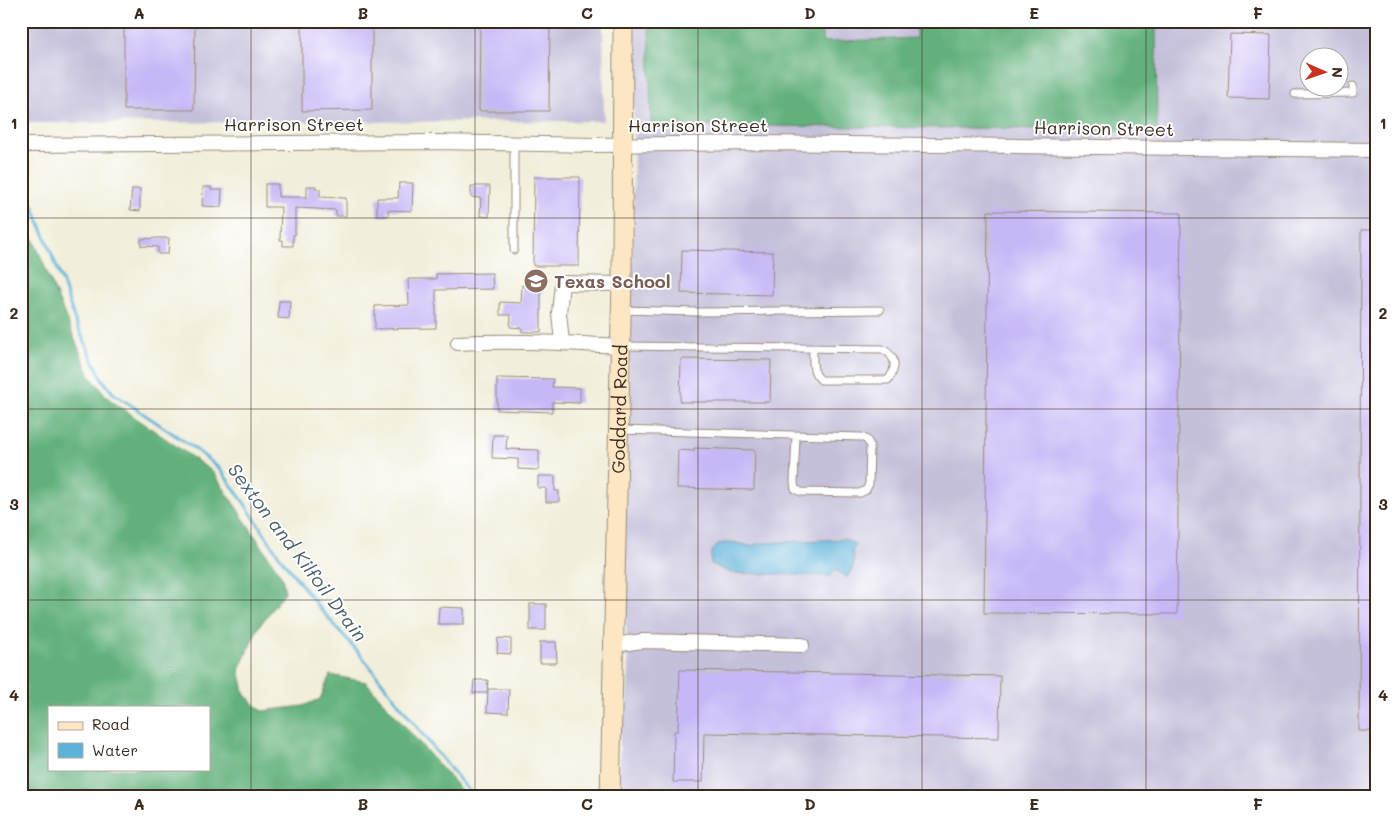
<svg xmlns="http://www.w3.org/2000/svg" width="1397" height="818" font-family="Mali,sans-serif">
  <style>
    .industrial { fill: #c5c0da; fill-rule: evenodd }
    .forest { fill: #62b17c; stroke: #4e6e4d; fill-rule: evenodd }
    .water { fill: #5db2d9; stroke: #4c6e7c }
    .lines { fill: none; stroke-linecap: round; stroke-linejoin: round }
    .stream { stroke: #5db2d9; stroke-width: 3 }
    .building { fill: #c6b8f6 }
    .service-casing { stroke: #968c7c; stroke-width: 9 }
    .minor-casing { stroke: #968c7c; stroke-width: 16 }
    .secondary-casing { stroke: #968c7c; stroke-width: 21 }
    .service { stroke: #fff; stroke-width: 7 }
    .minor { stroke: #fff; stroke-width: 14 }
    .secondary { stroke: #fce6c4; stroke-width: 19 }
    .grid { fill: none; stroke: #3b2a1e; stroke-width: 1; stroke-opacity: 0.55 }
    .labels { text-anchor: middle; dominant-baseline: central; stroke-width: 4; stroke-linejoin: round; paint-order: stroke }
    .street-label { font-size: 18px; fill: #3b2a1e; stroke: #fff }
    .education-label { font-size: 18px; font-weight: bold; fill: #785e54; stroke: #fff; text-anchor: start }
    .water-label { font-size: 19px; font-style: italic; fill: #496069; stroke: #fff }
    .neatline { fill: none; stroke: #3b2a1e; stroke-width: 2 }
    .grid-label { font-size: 16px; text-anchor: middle; font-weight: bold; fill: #3b2a1e }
  </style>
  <rect width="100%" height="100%" fill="#fff"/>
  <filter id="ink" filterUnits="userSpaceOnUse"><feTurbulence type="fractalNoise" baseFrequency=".02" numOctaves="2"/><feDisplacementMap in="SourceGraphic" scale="10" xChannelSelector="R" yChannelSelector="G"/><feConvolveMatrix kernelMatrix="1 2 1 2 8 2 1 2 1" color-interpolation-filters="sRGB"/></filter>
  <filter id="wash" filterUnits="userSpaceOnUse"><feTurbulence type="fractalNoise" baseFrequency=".0096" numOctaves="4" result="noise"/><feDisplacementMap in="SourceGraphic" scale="20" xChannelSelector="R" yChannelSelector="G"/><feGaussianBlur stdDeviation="1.12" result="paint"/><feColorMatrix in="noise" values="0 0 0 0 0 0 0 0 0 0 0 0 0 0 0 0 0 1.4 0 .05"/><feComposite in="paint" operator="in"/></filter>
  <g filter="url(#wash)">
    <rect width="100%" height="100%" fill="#f1eed9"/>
    <g class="industrial">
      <polygon points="21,21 603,21 604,121 21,123"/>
      <path d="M635,21h741v776h-757l1,-70 7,-24 2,-32 -5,-76 1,-76 8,-288zM1310,58h30v30h-30z"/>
    </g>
    <g class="forest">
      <polygon points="649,21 822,21 822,42 916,38 916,21 978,21 979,25 1024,21 1156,21 1157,130 651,125"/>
      <path d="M21,209l69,167 19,23 104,73 69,105 3,15 -27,36 -19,42 6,25 17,16 41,-5 17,-7 10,-24 36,7 101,115h-446zM49,707h160v62h-160z"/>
    </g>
    <path class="water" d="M845,539l11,6 -4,6c4,11 1,17 -5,26l-12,-7 -4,6 -100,-3 -20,-9v-11l7,-9 14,-2 18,4 11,-3z"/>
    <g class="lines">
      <polyline class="stream" points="21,175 63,283 75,321 102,379 113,393 194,448 219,468 243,501 280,557 318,606 364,659 435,750 474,797"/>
    </g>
    <g id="blocks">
      <g class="building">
        <polygon points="124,21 195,21 194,110 124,110"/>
        <polygon points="302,21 372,21 372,110 302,111"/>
        <polygon points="480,21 550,21 549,111 479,111"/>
        <polygon points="1230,34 1271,35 1269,99 1228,98"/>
        <polygon points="534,177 580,177 579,266 533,266"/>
        <polygon points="399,183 413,183 412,211 388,210 388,216 377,216 377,198 398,198"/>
        <polygon points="265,184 278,184 278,197 307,197 307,186 316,186 316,189 320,189 320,197 346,198 346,216 336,216 336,210 295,208 295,235 293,235 293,246 283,246 283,240 280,240 281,207 265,207"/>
        <polygon points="471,186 490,186 489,217 480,216 481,198 471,197"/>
        <polygon points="203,187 211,187 211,190 222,190 221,207 202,206"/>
        <polygon points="132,189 140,189 140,211 130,210"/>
        <polygon points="988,211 1181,213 1177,614 984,613"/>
        <polygon points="1361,230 1376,230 1376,731 1359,731"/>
        <polygon points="158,238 169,238 168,254 158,254 158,247 141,246 141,239"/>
        <polygon points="682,250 773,252 772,295 681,293"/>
        <polygon points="492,273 493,289 436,290 436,328 375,329 375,306 409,305 408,279 436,279 436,274"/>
        <polygon points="522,285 541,286 541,332 522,332 522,328 510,327 511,315 500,315 500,302 521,303"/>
        <polygon points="279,301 290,301 289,319 278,318"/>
        <polygon points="681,359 771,360 770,402 680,402"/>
        <polygon points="497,378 553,379 552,387 580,388 580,403 552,402 552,412 497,410"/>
        <polygon points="493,435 507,435 506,449 539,450 539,470 518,469 518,459 492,458"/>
        <polygon points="694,448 755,450 754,490 677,488 678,450 694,451"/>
        <polygon points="538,476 555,476 555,491 559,491 559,502 546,502 546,488 538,488"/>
        <rect x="530" y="604" width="16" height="26"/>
        <polygon points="439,607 464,608 464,624 438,624"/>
        <polygon points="498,638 511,639 511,654 497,653"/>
        <polygon points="540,642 556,642 557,663 540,663"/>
        <polygon points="680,670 1000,676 999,738 704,733 703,782 673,782 674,731 678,731"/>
        <polygon points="474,680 488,680 487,693 473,693"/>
        <polygon points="488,689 509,689 508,713 487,712"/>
      </g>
    </g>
  </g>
  <g filter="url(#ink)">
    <use href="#blocks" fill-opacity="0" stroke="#968c7c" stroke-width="1"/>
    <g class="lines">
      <defs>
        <g id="service">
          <polyline points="1295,94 1353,93 1353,86"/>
          <polyline points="514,143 514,250"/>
          <polyline points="621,310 698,312 880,310"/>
          <path d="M621,346l261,3c15,7 15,19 6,31h-67c-10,-8 -8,-19 -8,-31"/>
          <polyline points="619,430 862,437 867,440 870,445 869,484 866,490 860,493 801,492 795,489 794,482 796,436"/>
        </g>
        <g id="minor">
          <polyline points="21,145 436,142 594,145 754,143 1376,150"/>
          <polyline points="562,342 559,313 562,283 622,284"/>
          <path d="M458,343c54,-3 108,0 162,3"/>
          <polyline points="613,645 643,641 802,645"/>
        </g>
        <g id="secondary">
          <path id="s1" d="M610,797l12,-518 1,-258"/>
        </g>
      </defs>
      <use href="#service" class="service-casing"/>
      <use href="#minor" class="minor-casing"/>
      <use href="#secondary" class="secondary-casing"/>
      <use href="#service" class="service"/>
      <use href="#minor" class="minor"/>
      <use href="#secondary" class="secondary"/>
    </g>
  </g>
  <path class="grid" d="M251,21v776M475,21v776M698,21v776M922,21v776M1146,21v776M21,218h1355M21,409h1355M21,600h1355"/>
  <defs>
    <symbol id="school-disc" viewBox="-11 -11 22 22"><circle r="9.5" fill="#8d6e63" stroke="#fff"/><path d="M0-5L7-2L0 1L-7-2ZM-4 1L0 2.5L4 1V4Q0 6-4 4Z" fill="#fff"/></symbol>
  </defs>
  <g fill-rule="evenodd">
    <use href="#school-disc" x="522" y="267" width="28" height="28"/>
  </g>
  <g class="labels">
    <g class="street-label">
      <text x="294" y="124">Harrison Street</text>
      <text x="698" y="125">Harrison Street</text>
      <text transform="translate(1104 128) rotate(1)">Harrison Street</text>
      <text stroke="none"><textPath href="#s1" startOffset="388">Goddard Road</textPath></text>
    </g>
    <g class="education-label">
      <text x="554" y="281">Texas School</text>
    </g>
    <g class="water-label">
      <text transform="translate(298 552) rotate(53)">Sexton and Kilfoil Drain</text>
    </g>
  </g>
  <rect width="1397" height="818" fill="none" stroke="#fff" stroke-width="55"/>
  <rect x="48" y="706" width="162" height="65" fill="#ffffff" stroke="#b1aaa5"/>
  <rect x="58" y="722" width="25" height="8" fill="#fce6c4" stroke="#b1aaa5"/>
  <text x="92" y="730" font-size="15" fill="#3b2a1e">Road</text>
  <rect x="58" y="743" width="25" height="15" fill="#5db2d9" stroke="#b1aaa5"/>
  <text x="92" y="756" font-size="15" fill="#3b2a1e">Water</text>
  <g transform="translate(1324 72) rotate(92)"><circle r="24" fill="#ffffff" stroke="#b1aaa5"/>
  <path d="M0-4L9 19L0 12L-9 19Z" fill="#c8321e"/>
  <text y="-8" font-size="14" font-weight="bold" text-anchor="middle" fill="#3b2a1e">N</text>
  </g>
  <rect x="28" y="28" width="1342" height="762" class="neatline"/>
  <g class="grid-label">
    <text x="139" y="19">A</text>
    <text x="363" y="19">B</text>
    <text x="587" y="19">C</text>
    <text x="810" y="19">D</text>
    <text x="1034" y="19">E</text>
    <text x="1258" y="19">F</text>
    <text x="14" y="129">1</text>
    <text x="1383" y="129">1</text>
    <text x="14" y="319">2</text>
    <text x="1383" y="319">2</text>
    <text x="14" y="510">3</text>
    <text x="1383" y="510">3</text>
    <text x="14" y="701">4</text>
    <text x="1383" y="701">4</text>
    <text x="139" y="810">A</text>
    <text x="363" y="810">B</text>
    <text x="587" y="810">C</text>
    <text x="810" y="810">D</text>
    <text x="1034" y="810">E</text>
    <text x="1258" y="810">F</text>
  </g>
</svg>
